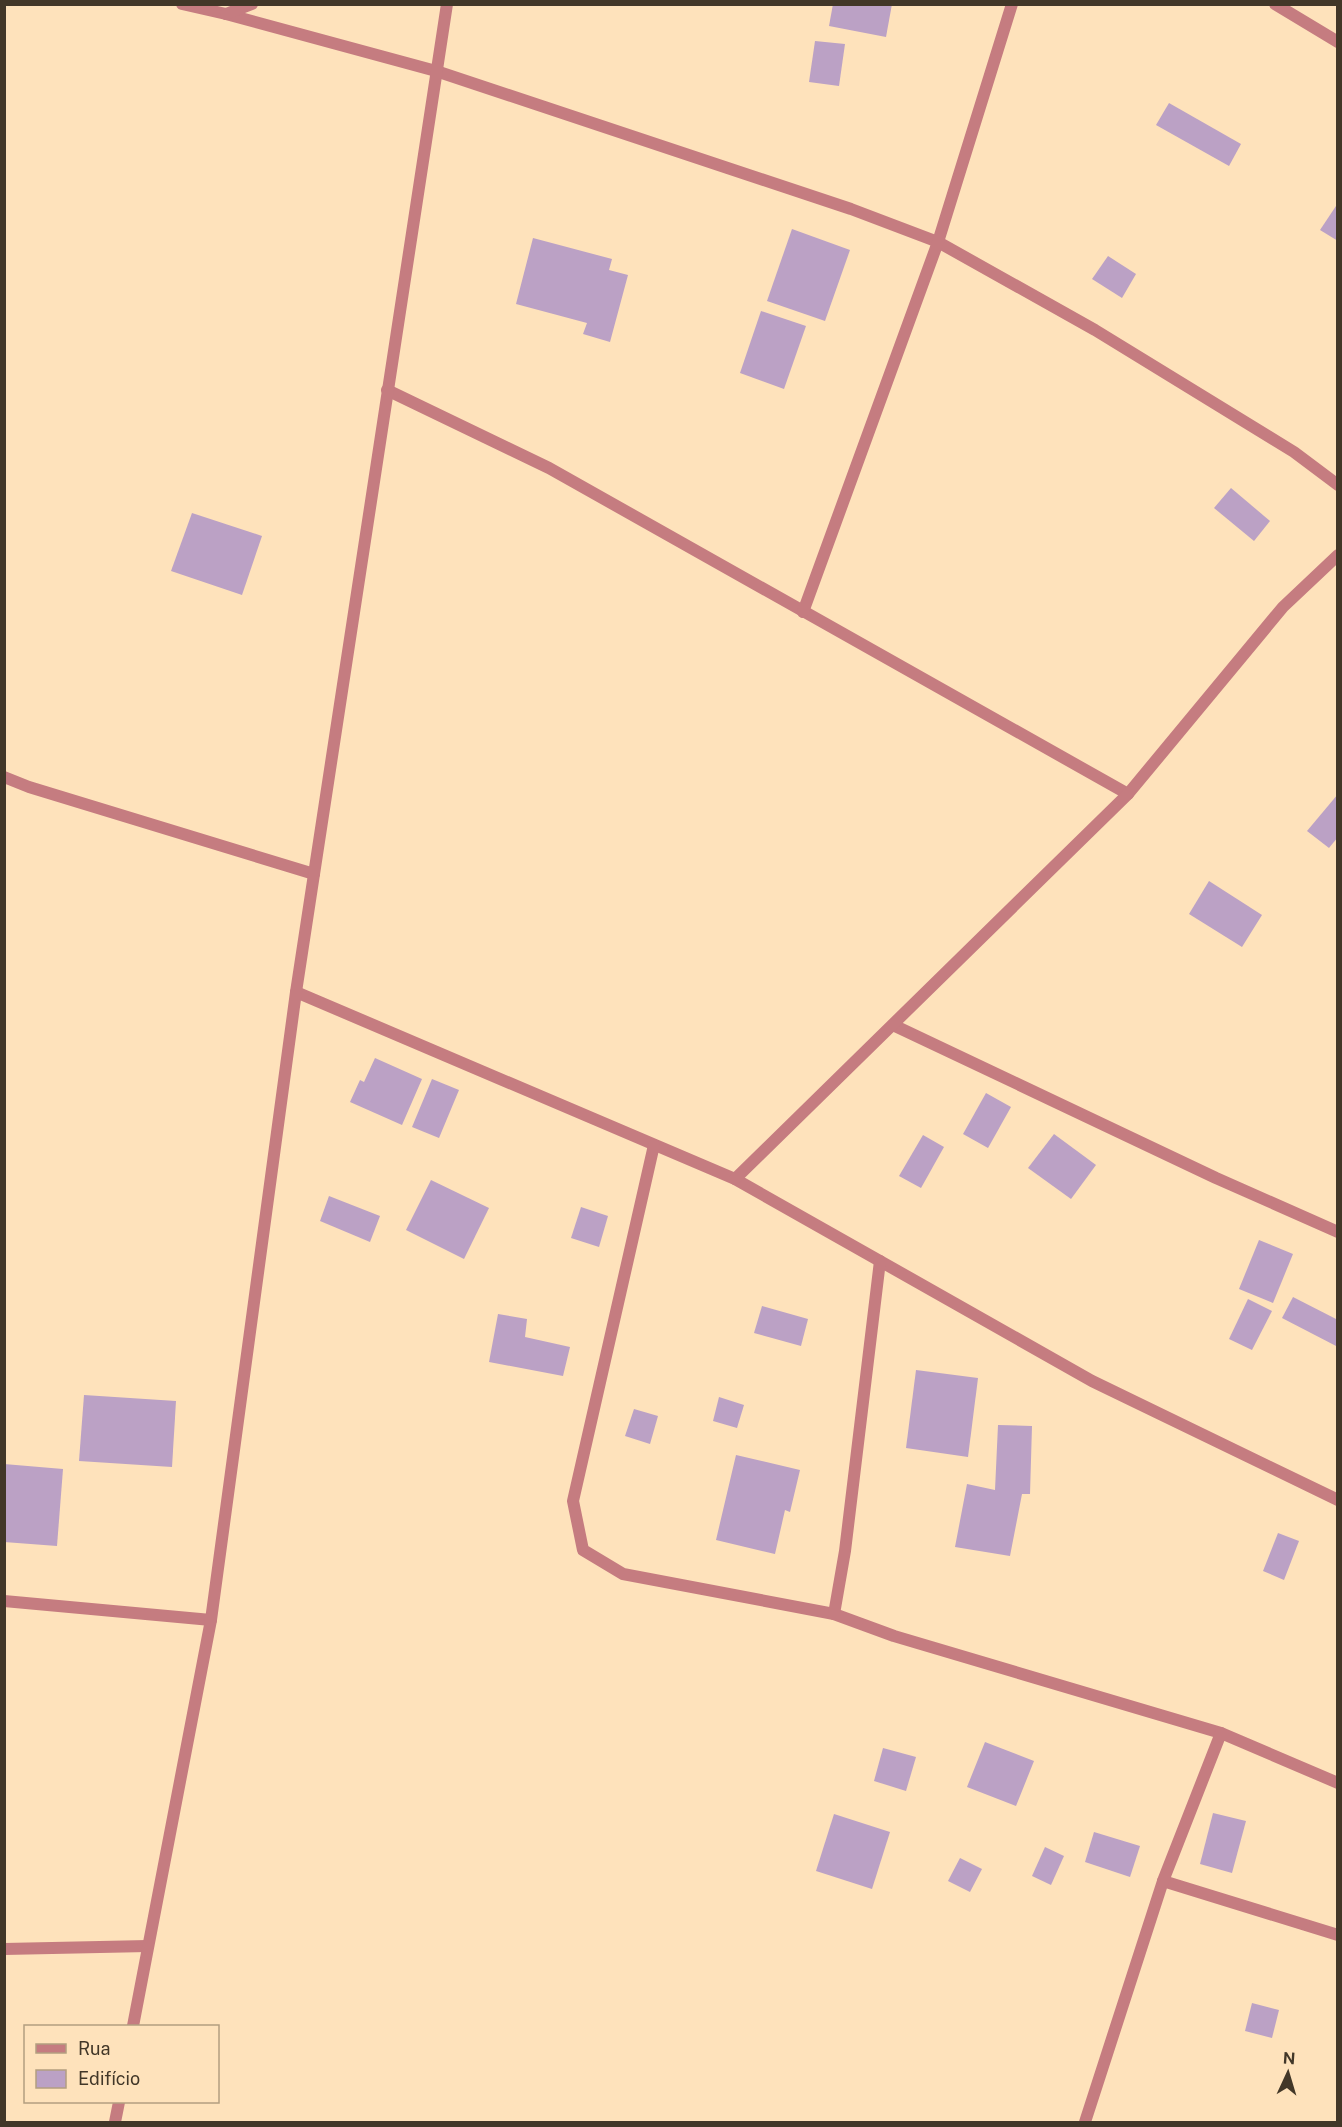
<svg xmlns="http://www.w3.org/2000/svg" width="1342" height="2127" font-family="'Public Sans',sans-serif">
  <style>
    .building { fill: #bba1c5 }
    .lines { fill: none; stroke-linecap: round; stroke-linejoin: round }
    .minor { stroke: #c57c80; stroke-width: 12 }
  </style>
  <rect width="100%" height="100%" fill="#fee2bb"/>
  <g class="building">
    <polygon points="833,4 892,4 886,37 829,26"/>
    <polygon points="815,41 845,44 839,86 809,82"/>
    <polygon points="1169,103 1241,144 1229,166 1156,125"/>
    <polygon points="1338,203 1338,241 1320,230"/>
    <polygon points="792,229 850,250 825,321 767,301"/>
    <polygon points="533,238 612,259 609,270 628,275 610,342 583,334 587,323 516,304"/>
    <polygon points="1108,256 1136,274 1122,298 1092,279"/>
    <polygon points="761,311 806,326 784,389 740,373"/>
    <polygon points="1231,488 1270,521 1254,541 1214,508"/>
    <polygon points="192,513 262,536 242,595 171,571"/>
    <polygon points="1338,794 1338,837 1329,848 1307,831"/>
    <polygon points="1209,881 1262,915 1242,947 1189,914"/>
    <polygon points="375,1058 422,1079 402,1125 350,1102 360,1080 364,1082"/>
    <polygon points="432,1079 459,1090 439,1138 412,1127"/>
    <polygon points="986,1093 1011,1107 988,1148 963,1134"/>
    <polygon points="1054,1134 1096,1165 1071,1199 1028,1168"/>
    <polygon points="923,1135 944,1147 921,1188 899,1176"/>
    <polygon points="431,1180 489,1208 464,1259 406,1230"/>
    <polygon points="329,1196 380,1216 370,1242 320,1221"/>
    <polygon points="581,1207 608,1216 599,1247 571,1238"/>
    <polygon points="1259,1240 1293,1254 1273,1303 1239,1289"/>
    <polygon points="1293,1297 1338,1320 1338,1347 1282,1318"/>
    <polygon points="1248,1299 1272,1311 1252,1350 1229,1339"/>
    <polygon points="762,1306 808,1319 801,1346 754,1333"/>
    <polygon points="498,1314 527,1319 525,1337 570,1347 563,1376 489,1362"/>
    <polygon points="916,1370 978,1378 968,1457 906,1448"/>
    <polygon points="84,1395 176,1401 172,1467 79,1461"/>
    <polygon points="719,1397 744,1405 737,1428 713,1421"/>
    <polygon points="634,1409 658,1416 650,1444 625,1436"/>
    <polygon points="998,1425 1032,1426 1030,1494 1022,1494 1010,1556 955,1547 967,1484 995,1490"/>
    <polygon points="736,1455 800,1470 790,1512 785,1510 775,1554 716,1540"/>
    <polygon points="4,1464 63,1469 57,1546 4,1542"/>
    <polygon points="1278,1533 1299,1541 1284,1580 1263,1571"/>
    <polygon points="985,1742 1034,1761 1016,1806 967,1787"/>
    <polygon points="883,1748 916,1757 906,1791 874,1781"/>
    <polygon points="1213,1813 1246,1821 1232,1873 1200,1864"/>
    <polygon points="834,1814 890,1832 872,1889 816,1871"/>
    <polygon points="1094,1832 1140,1846 1130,1877 1085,1862"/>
    <polygon points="1045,1847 1064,1856 1051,1885 1032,1876"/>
    <polygon points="960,1858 982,1869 970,1892 948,1881"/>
    <polygon points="1252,2003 1279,2010 1272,2038 1245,2031"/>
  </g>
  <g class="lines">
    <g class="minor">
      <polyline points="182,4 226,14 436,71 851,209 938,242 1095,330 1294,452 1338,485"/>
      <polyline points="1275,4 1338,42"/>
      <polyline points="226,14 252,4"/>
      <polyline points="387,390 549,468 1128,794"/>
      <polyline points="803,612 938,242 1012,4"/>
      <polyline points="4,777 29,787 314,874"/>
      <polyline points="296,992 735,1179 1092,1381 1338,1500"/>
      <polyline points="893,1025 1216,1178 1338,1232"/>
      <polyline points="654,1145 573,1501 583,1550 623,1574 834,1614"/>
      <polyline points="735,1179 1128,794 1283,607 1338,555"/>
      <polyline points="880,1261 845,1551 834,1614 894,1636 1221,1733"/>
      <polyline points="4,1601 211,1620"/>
      <polyline points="1163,1881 1338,1935"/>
      <polyline points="4,1949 148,1946"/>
      <polyline points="133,2026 211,1620 296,992 447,4"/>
      <polyline points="115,2122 119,2102"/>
      <polyline points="1085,2122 1163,1881 1221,1733 1338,1783"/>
    </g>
  </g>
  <rect width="1342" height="2127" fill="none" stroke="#423728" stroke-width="12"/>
  <rect x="24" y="2025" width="195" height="78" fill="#fee2bb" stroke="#b39e80" stroke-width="1.5"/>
  <rect x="36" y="2044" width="30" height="9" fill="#c57c80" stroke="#b39e80" stroke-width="1.5"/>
  <text x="78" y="2055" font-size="18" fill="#423728">Rua</text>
  <rect x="36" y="2070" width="30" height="18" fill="#bba1c5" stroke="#b39e80" stroke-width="1.5"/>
  <text x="78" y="2085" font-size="18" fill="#423728">Edifício</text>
  <g transform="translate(1288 2073) rotate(4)" stroke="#fee2bb" stroke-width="4.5" paint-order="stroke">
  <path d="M0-4.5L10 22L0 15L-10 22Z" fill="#423728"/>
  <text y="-9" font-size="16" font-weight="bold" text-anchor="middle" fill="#423728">N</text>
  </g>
</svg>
